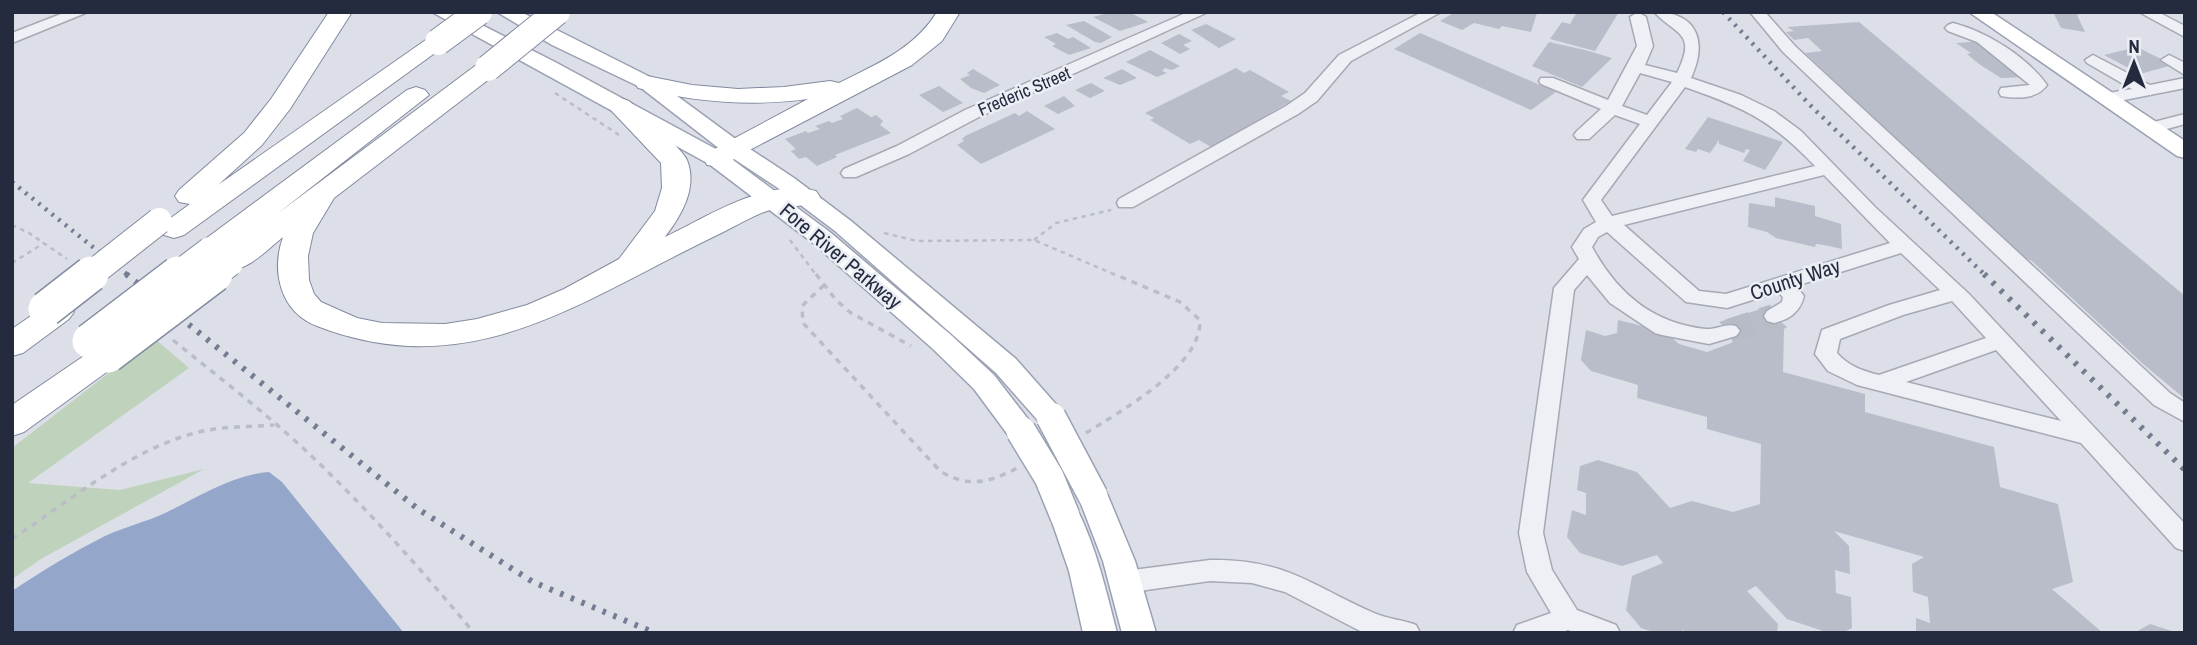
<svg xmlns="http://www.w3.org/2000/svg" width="2197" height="645" font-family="'Archivo Narrow',sans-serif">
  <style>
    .green { fill: #bfd2bc }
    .water { fill: #94a7ca }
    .building { fill: #b9bdca }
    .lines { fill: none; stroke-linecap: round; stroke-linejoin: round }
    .minor-tunnel { stroke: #b7bbc5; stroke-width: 24; stroke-dasharray: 24 11; stroke-linecap: butt }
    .minor-casing { stroke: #a5a9b4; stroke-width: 3 }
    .major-casing { stroke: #9aa1b3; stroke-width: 3 }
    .highway-casing { stroke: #828a9f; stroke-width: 2 }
    .path-far1 { stroke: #babdc5; stroke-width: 2.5; stroke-dasharray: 4.5 4.5; stroke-linecap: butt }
    .path { stroke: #babdc5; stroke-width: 3.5; stroke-dasharray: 6 6; stroke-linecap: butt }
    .minor { fill: #eff0f5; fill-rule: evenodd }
    .major { fill: #fff; fill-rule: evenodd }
    .highway { fill: #fff; fill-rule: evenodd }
    .rail-far1 { stroke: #747c92; stroke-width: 4.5; stroke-dasharray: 2.5 6; stroke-linecap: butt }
    .rail { stroke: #747c92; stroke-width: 6; stroke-dasharray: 3.5 8; stroke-linecap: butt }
    .major-bridge-casing { stroke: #9aa1b3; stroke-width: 32; stroke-linecap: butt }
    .highway-bridge-far1-casing { stroke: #828a9f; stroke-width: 28; stroke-linecap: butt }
    .highway-bridge-casing { stroke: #828a9f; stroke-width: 38; stroke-linecap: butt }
    .major-bridge { stroke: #fff; stroke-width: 29 }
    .highway-bridge-far1 { stroke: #fff; stroke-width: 26 }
    .highway-bridge { stroke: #fff; stroke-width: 35 }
    .labels { text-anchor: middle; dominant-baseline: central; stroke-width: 5; stroke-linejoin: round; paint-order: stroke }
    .far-street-label { font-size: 18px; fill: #252b3e; stroke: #ebeef5 }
    .street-label { font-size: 21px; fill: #252b3e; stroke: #ebeef5 }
  </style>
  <rect width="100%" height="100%" fill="#dcdfe7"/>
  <polygon class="green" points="154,338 189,368 28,483 120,490 204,469 41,559 12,579 12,448"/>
  <path class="water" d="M269,472l13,10 122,151h-392v-42c30,-20 61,-39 93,-55 19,-9 41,-14 60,-23 34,-16 66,-38 104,-41z"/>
  <g class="building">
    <polygon points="1111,12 1129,12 1148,22 1120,31 1093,17"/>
    <polygon points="1455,12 1535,12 1537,13 1531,32 1502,26 1499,29 1474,23 1462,30 1440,21"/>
    <polygon points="1577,12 1619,12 1595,51 1550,39 1562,22 1570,24"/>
    <polygon points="2053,12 2083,12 2077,15 2085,32 2061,28"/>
    <polygon points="1084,21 1112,37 1101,43 1095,42 1066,25"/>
    <polygon points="1859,22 2185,296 2185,399 2142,363 2032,261 2020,256 1955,193 1947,194 1909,151 1805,53 1822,51 1808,38 1794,40 1786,32 1794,31 1787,27"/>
    <polygon points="1206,24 1236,39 1219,48 1191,30"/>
    <polygon points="1057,33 1068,39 1073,37 1091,48 1069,55 1052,46 1056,44 1044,37"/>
    <polygon points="1420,33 1556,92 1531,110 1394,49"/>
    <polygon points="1179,34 1192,41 1183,45 1190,49 1180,54 1161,43"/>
    <polygon points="1982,41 2028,77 2001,78 1979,64 1967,54 1971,53 1956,43"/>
    <polygon points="1549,42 1589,51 1612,58 1582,87 1532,66"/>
    <polygon points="2137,47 2167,62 2163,63 2169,66 2140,74 2104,55"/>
    <polygon points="1150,50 1180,66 1172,70 1165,68 1162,71 1167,73 1157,77 1126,62"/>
    <polygon points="1236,68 1244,73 1250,70 1289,92 1281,96 1291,101 1211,147 1199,140 1190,144 1150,120 1154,118 1145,113"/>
    <polygon points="973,69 1000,85 984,93 971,88 960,79 970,75 967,73"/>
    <polygon points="1122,69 1137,78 1120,85 1103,78"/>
    <polygon points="1091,83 1105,91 1090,98 1075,90"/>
    <polygon points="939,86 963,103 943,112 919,95"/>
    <polygon points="1064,96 1075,106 1058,114 1044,106"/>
    <polygon points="857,108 871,117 876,115 883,121 880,125 891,133 835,155 837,157 817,166 806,157 799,159 791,151 796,149 785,139 806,131 808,133 820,129 815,126 829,121 832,123 843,119 840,116"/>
    <polygon points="1027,111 1055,129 981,164 957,145 964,141 962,139 965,136 1015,113 1019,116"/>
    <polygon points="1708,117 1783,142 1765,170 1743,161 1750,150 1746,149 1744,153 1719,144 1719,140 1710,153 1698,149 1696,152 1685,149"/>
    <polygon points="1775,197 1815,206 1815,216 1841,224 1842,249 1824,245 1816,244 1815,247 1776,238 1767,232 1748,227 1749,203 1775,207"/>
    <polygon points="1764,308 1787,327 1784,329 1783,372 1865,394 1865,412 1994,447 2000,487 2058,504 2073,582 2052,589 2103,633 1916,633 1916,618 1930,623 1928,597 1913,592 1912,564 1924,557 1834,531 1849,546 1850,574 1835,570 1836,593 1851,597 1852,628 1842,633 1829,633 1787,619 1756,586 1747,591 1778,624 1777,633 1691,633 1682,630 1682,633 1656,633 1641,628 1626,610 1632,576 1663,563 1657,555 1622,566 1580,553 1567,537 1572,510 1586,515 1586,493 1577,490 1580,466 1598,460 1637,472 1670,508 1692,501 1733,512 1760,504 1761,444 1707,429 1707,417 1637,398 1638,385 1591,371 1581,360 1586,330 1605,336 1617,333 1618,320 1666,332 1679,344 1707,352 1739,340 1719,322"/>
    <polygon points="2150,624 2175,632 2175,633 2134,633"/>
  </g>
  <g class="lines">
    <polyline class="minor-tunnel" points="1729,331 1774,316"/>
    <defs>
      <g id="minor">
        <polygon points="66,12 88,12 12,43 12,33"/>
        <polygon points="1188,12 1208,12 977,118 909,154 856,177 844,177 841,173 844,169 897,146 965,110"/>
        <polygon points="1422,12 1441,12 1351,61 1317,101 1298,114 1133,207 1119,207 1117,203 1119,199 1286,106 1305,93 1339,55"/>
        <path d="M1638,12l8,5 7,29 -8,19 32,8c20,-41 0,-37 -23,-61 43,0 54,29 37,66l50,17 33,16 27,20 74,76 94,87 216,230v27l-9,-3 -95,-105 -224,-58 -29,-14 -13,-17 7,-24 67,-25 51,-15 -39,-37 -105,33 8,10c-4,16 -14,23 -30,27l-7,-2 -3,-5 3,-5 15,-9 1,-5 -5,-5 -51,16 -41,-6 -79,-70 -9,5 -6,10c25,46 60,76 113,82 11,1 20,-6 31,-3l4,5 -4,5 -27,8 -47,-9 -7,-2 -45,-30 -23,-28 -13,15 -31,243 9,37 25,40 39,15 4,8h-44l-8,-3 -9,3h-46l4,-8 34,-12 -24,-41 -8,-39 35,-245 25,-29 -7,-12 12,-18 12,-7 -13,-22 57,-76 -25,-9 -26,24h-12l-3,-4 3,-4 24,-22 -60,-25 -2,-3 2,-3h12l55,22 29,-54 -7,-29zM1640,73l32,9 -25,33 -25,-9zM1685,87c60,21 86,33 130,79l-203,50 -11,-16zM1824,175l66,68 -164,51 -27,-3 -75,-66zM1952,301l34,37 -107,37c-16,-4 -31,-9 -42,-22l3,-14 63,-24zM1996,350l65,71 -155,-39z"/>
        <polygon points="1750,12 1765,12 1795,46 2170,393 2185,403 2185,422 2154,405 1783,52"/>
        <polygon points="2139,12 2158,12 2185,26 2185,37"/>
        <path d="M1953,23c34,9 73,33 94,62 -10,14 -29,14 -46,11l-2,-4 2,-4 29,-3 -53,-43 -29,-11 -3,-3 3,-3z"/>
        <polygon points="2093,55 2150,85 2185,78 2185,88 2109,103 2103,102 2101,98 2103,94 2132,89 2087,63 2085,60"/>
        <polygon points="2169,55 2185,63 2185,75 2161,60"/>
        <polygon points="2185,114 2185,124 2152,133 2143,128 2146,124"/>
        <path d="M1210,560c76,-1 100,25 164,53 14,6 29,7 42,12l4,8h-56l-79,-41 -33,-9 -42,-2 -85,12 -9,-3 -4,-8 4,-8 9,-3z"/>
      </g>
      <g id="major">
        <polygon points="432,12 456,12 555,62 725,154 831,233 951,335 994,375 1031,423 1035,431 1031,439 1021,442 1011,439 974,389 933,349 813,243 709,164"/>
        <polygon points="497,12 521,12 654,79 741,143 794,178 851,221 1016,359 1061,410 1065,417 1061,424 1051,428 1041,424 996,373 835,231 778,188 725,153 640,87 552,45"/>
        <polygon points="1969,12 1991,12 2185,141 2185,158 2177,156"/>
        <polygon points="1093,484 1104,488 1108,496 1135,561 1156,633 1122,633 1103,561 1078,496 1082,488"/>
        <path d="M1065,504l11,3c20,39 30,83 41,126h-34l-14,-62 -19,-55 4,-9z"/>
      </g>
      <g id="highway">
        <polygon points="329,12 352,12 290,109 262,145 218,185 430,37 446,37 450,42 184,235 174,238 164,235 160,229 164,223 190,204 179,202 175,196 179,190 244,133 271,99"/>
        <path d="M937,12h23l-18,29 -30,24 -170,89c-12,8 -19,14 -35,11l-3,-6 3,-6 101,-54c-59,8 -113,3 -170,-11l-3,-5 3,-5 9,-2 45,9 46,4 46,-2 46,-6 9,2c38,-19 75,-34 98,-71z"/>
        <path d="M488,61l9,2 3,5 -3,5 -163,125 -21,35 -5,23 1,24 5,14 7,8 36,16 25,5 63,1 32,-5 50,-14 37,-16 55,-30 36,-48 7,-23 -1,-25 -54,-57 4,-5 9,-3 9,3c12,12 53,47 58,59 11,28 -6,56 -22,77 44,-21 100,-59 151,-46l4,6 -4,6c-17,4 -36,3 -52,9 -18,7 -35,18 -53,26 -132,64 -241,147 -394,88 -37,-14 -46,-55 -34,-89 -18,14 -39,39 -64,33l-4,-7 4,-6 -9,2 -10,-2 -5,-7 5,-7 207,-153 9,-3 9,3 4,5 -152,119 202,-151z"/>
        <polygon points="58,301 69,305 74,312 69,319 23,353 12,356 12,329 47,305"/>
        <polygon points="108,344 119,347 124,355 119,363 24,432 12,436 12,405 97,347"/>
      </g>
    </defs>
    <use href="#minor" class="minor-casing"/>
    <use href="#major" class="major-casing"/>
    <use href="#highway" class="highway-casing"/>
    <g class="path-far1">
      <polyline points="555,93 619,135"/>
      <polyline points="12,225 29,233 67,259"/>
      <polyline points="884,233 917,241 1034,240 1118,276"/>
      <polyline points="790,240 817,276"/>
      <polyline points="1034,240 1056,223 1111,210"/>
      <polyline points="12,263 44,243"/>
    </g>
    <g class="path">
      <polyline points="816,274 836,300 851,313 911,346"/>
      <path d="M824,285l-22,21 1,17 137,148c28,17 49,12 77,-3"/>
      <path d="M173,340c44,36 89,70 131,109 61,57 117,120 170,184"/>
      <path d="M1086,433c35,-22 116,-67 114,-113l-20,-18 -66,-28"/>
      <path d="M12,539c58,-38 118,-90 187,-107 24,-6 50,-5 75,-7"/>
    </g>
    <use href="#minor" class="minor"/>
    <use href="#major" class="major"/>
    <use href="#highway" class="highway"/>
    <g class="rail-far1">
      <polyline points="1723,12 1810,105 1986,276"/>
      <polyline points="12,182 129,276"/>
    </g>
    <g class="rail">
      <polyline points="126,274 418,509 533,582 655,633"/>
      <polyline points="1984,274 2185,470"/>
    </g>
    <defs>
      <g id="major-bridge">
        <polyline points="1051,417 1093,496"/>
        <polyline points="1021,431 1049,477 1065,516"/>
      </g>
      <g id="highway-bridge-far1">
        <polyline points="438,42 479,12"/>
        <polyline points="488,68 557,12"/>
        <polyline points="89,276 159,221"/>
        <polyline points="176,276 210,250"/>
        <polyline points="213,276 230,263"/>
      </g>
      <g id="highway-bridge">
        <polyline points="46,309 91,274"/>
        <polyline points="90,341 178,274"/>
        <polyline points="108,355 215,274"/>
      </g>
    </defs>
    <use href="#major-bridge" class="major-bridge-casing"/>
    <use href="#highway-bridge-far1" class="highway-bridge-far1-casing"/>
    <use href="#highway-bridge" class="highway-bridge-casing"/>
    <use href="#major-bridge" class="major-bridge"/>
    <use href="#highway-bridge-far1" class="highway-bridge-far1"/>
    <use href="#highway-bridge" class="highway-bridge"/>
  </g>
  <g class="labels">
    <g class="far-street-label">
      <text transform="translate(1024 91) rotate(-23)">Frederic Street</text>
    </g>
    <g class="street-label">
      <text transform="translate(841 256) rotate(40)">Fore River Parkway</text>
      <text transform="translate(1795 279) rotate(-18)">County Way</text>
    </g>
  </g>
  <rect width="2197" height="645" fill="none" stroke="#252b3e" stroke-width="28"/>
  <g transform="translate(2134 63)" stroke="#ebeef5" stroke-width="5" paint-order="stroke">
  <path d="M0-5L12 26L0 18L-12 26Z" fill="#252b3e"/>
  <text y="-10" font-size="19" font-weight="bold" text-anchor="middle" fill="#252b3e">N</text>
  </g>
</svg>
